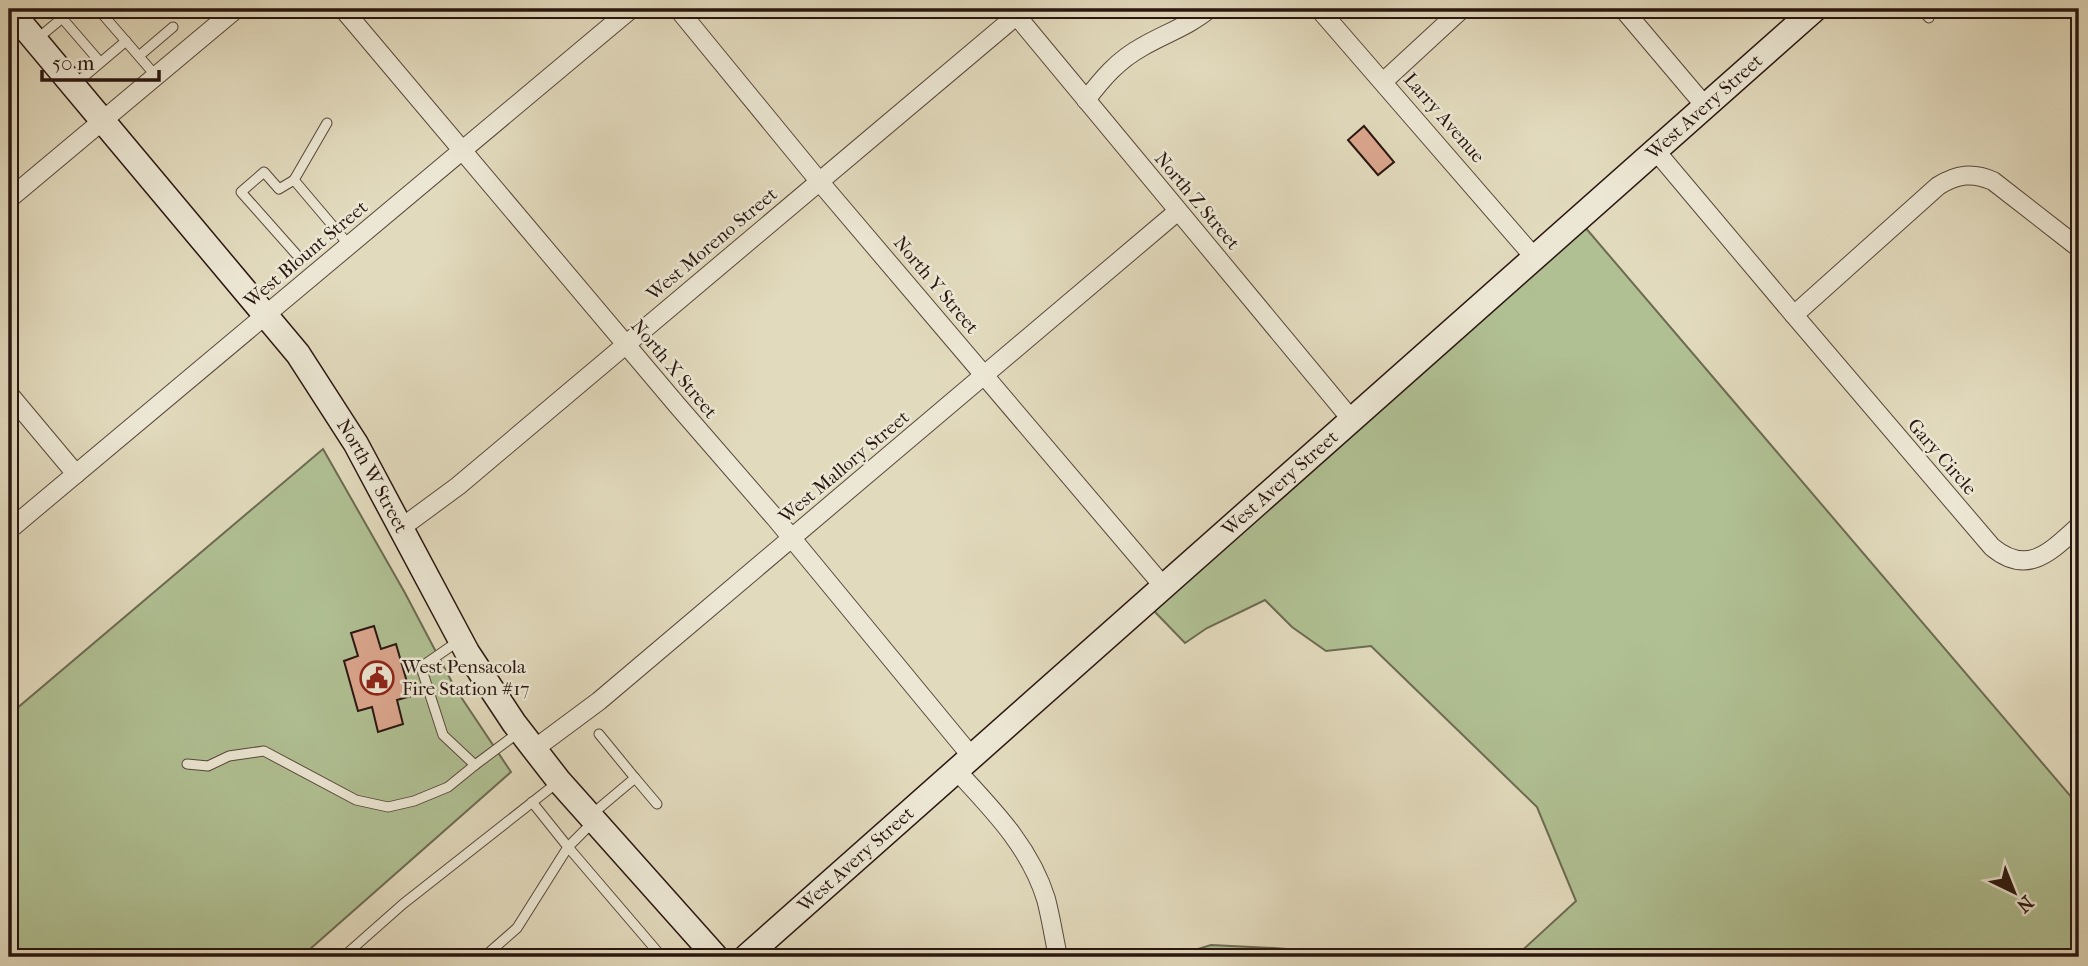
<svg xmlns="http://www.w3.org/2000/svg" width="2088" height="966" font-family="'IM FELL French Canon',serif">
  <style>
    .green { fill: #b0c093; stroke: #6c6b52; stroke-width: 2 }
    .building { fill: #dba68e; stroke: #291610; stroke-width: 2 }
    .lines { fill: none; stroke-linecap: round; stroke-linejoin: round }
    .lane-casing { stroke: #57473b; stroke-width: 11 }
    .street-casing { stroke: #57473b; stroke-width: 20 }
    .secondary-casing { stroke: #291610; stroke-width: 27 }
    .lane { stroke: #ece7d4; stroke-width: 9 }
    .street { stroke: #ece7d4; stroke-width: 18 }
    .secondary { stroke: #ece7d4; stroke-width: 24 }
    .labels { text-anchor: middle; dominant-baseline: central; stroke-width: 5; stroke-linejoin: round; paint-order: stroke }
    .street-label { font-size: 19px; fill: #291610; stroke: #ece7d4 }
    .poi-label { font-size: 19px; fill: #291610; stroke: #ece7d4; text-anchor: start }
  </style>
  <rect width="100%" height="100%" fill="#e2dabd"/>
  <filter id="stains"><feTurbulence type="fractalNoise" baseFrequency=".00286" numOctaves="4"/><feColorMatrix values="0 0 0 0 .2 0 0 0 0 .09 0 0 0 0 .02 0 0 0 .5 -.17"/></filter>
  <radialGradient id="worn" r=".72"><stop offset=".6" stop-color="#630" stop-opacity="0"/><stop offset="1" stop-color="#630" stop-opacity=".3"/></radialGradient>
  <g class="green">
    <polygon points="1584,226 2079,806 2079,957 1515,957 1576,901 1537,807 1371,646 1326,651 1292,627 1265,600 1207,628 1185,643 1154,611"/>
    <polygon points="323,449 405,593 455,688 511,772 301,957 9,957 9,715"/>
    <polygon points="1211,945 1274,948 1390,957 1194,957 1191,951"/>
  </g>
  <g class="building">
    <polygon points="1364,126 1394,162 1378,175 1348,140"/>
    <polygon points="374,626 381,649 396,644 411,696 397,700 403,724 378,732 372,707 358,711 344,661 358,656 351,633"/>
  </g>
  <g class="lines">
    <defs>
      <g id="lane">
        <polyline points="98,9 156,76"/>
        <polyline points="1921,9 1929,18"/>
        <polyline points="62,18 100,62"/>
        <polyline points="37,39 73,9"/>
        <polyline points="139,56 173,27"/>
        <polyline points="74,85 126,41"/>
        <polyline points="327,123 294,180 349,245"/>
        <polyline points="294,180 279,189 264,172 241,192 296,254"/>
        <polyline points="460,640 421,667 443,735 475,765 518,733"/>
        <polyline points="599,734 635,778"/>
        <polyline points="187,764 208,766 229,756 264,751 356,800 388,807 414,801 448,787 475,765"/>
        <polyline points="591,815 635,778 657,804"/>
        <polyline points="593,822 568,847 662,957"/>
        <polyline points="343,957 403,904 558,782"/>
        <polyline points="484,957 517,928 568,847 532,802"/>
      </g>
      <g id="street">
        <polyline points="343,9 677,405 776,519 972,757"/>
        <polyline points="678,9 819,181 1164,587"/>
        <polyline points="1011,9 1351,419"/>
        <polyline points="1319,9 1534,257"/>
        <polyline points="1623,9 1705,106"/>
        <polyline points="1384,81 1462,9"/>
        <path d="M1086,100c16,-21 32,-40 56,-53 22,-13 47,-21 67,-38"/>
        <polyline points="1655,150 1794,315"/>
        <polyline points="9,199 236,9"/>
        <path d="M2079,248l-86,-67c-20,-9 -36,-7 -55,5l-144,129 198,232c36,30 59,4 87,-21"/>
        <polyline points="9,394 76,474"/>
        <polyline points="401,528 458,486 1016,16"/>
        <polyline points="9,530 631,9"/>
        <polyline points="533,750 599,701 1178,211"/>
        <path d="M957,771c36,39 73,76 89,128 5,19 8,39 12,58"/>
      </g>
      <g id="secondary">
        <path id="s1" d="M9,9l289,345 58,90 111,208 47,71 45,58 157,176"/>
        <path id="s2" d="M746,957l1069,-948"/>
      </g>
    </defs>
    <use href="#lane" class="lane-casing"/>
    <use href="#street" class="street-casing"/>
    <use href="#secondary" class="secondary-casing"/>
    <use href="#lane" class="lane"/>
    <use href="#street" class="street"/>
    <use href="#secondary" class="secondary"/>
  </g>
  <defs>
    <symbol id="civic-ring" viewBox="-11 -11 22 22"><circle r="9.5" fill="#ece7d4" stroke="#8f2418" stroke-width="1.5"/><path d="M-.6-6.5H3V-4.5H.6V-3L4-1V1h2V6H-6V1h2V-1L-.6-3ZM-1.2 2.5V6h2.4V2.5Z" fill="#8f2418"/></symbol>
  </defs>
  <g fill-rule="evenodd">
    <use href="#civic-ring" x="358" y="659" width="38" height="38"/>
  </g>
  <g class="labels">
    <g class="street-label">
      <text stroke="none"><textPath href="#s2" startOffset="1281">West Avery Street</textPath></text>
      <text transform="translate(1444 118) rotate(49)">Larry Avenue</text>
      <text transform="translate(1197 201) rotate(50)">North Z Street</text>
      <text transform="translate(712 244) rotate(-40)">West Moreno Street</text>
      <text transform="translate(306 254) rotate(-40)">West Blount Street</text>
      <text transform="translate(936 285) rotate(50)">North Y Street</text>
      <text transform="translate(674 369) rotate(50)">North X Street</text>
      <text transform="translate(1942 457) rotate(49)">Gary Circle</text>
      <text transform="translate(844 467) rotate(-40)">West Mallory Street</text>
      <text stroke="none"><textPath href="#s1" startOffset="593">North W Street</textPath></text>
      <text stroke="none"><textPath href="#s2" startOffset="714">West Avery Street</textPath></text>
      <text stroke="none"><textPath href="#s2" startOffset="147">West Avery Street</textPath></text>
    </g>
    <g class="poi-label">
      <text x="402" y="667">West Pensacola<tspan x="402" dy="22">Fire Station #17</tspan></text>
    </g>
  </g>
  <rect width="2088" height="966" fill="none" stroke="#e2dabd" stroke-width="35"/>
  <rect x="10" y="10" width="2067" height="945" fill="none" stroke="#291610" stroke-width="3.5"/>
  <rect x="18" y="18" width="2053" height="931" fill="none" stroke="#291610" stroke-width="2"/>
  <g transform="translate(2014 892) rotate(137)" stroke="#ece7d4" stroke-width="5" paint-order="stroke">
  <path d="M0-5L12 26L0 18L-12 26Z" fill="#291610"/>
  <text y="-10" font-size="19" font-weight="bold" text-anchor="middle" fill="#291610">N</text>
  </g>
  <path d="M42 70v10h117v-10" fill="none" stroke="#291610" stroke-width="3.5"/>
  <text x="52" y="70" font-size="21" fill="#291610" stroke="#ece7d4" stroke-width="5" paint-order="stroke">50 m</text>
  <rect width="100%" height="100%" filter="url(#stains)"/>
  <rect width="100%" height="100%" fill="url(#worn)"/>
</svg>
